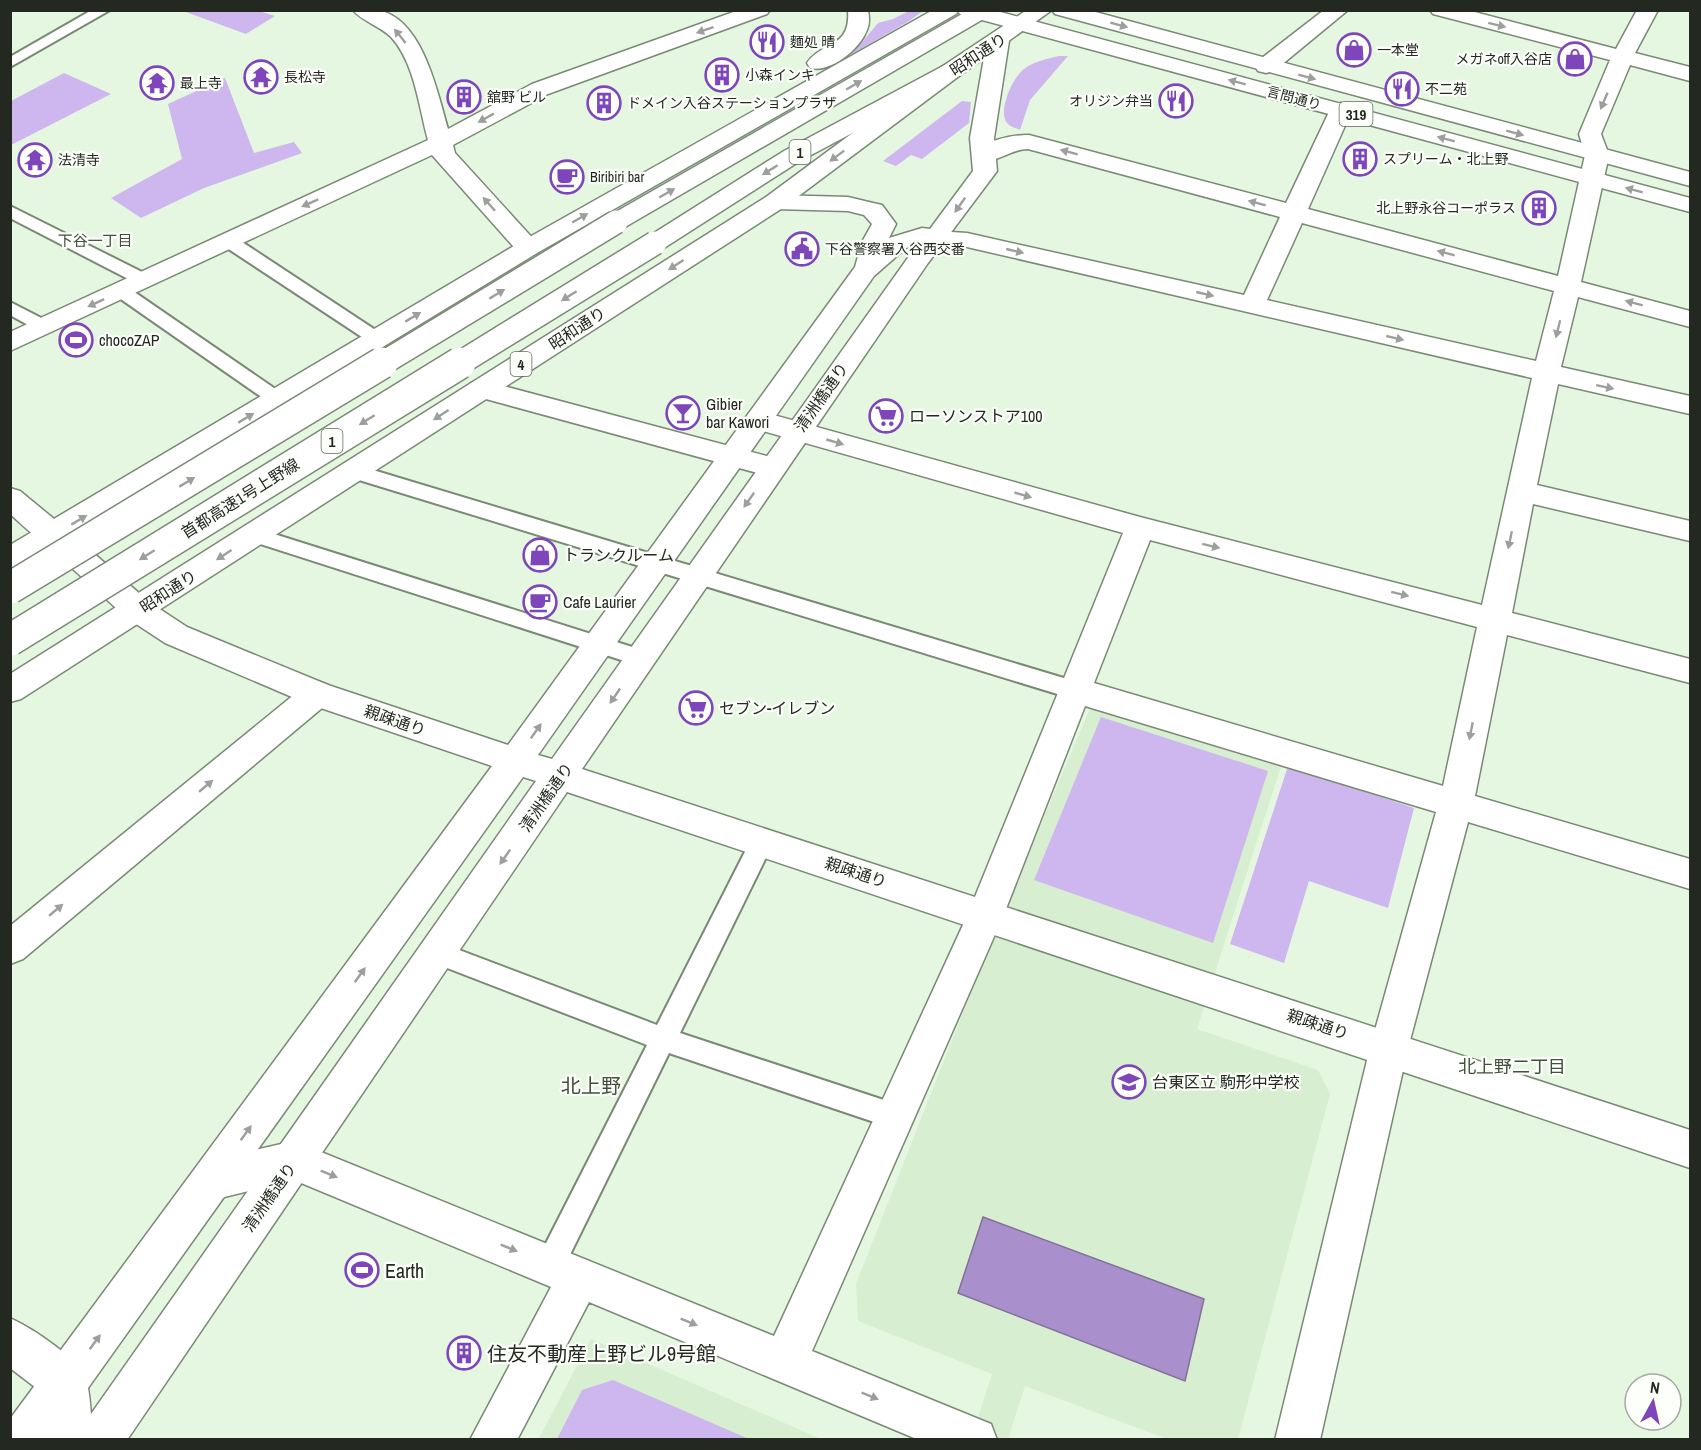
<svg xmlns="http://www.w3.org/2000/svg" width="1701" height="1450" font-family="'Archivo Narrow','Noto Sans JP',sans-serif">
  <style>
    .built { fill: #d7eed0 }
    .green { fill: #ceb7ef }
    .water { fill: #a990cc; stroke: #817199; stroke-width: 1.5 }
    .lines { fill: none; stroke-linecap: round; stroke-linejoin: round }
    .service-casing { stroke: #7a8975; stroke-width: 4 }
    .minor-casing { stroke: #7a8975; stroke-width: 3 }
    .tertiary-casing { stroke: #7a8975; stroke-width: 3 }
    .primary-casing { stroke: #7a8975; stroke-width: 3 }
    .trunk-casing { stroke: #7a8975; stroke-width: 3 }
    .motorway-casing { stroke: #7a8975; stroke-width: 3 }
    .service { fill: #fff; fill-rule: evenodd }
    .minor { fill: #fff; fill-rule: evenodd }
    .tertiary { fill: #fff; fill-rule: evenodd }
    .primary { fill: #fff; fill-rule: evenodd }
    .trunk { fill: #fff; fill-rule: evenodd }
    .motorway { fill: #fff; fill-rule: evenodd }
    .motorway-bridge-far1-casing { stroke: #7a8975; stroke-width: 26; stroke-linecap: butt }
    .motorway-bridge-casing { stroke: #7a8975; stroke-width: 34; stroke-linecap: butt }
    .motorway-bridge-far1 { stroke: #fff; stroke-width: 23 }
    .motorway-bridge { stroke: #fff; stroke-width: 31 }
    .oneway { fill: #9c9f9b }
    .labels { text-anchor: middle; dominant-baseline: central; stroke-width: 4.5; stroke-linejoin: round; paint-order: stroke }
    .far-poi-label { font-size: 14px; fill: #232921; stroke: #fcfffa; text-anchor: start }
    .far-street-label { font-size: 14px; fill: #232921; stroke: #fcfffa }
    .shield { fill: #fcfffa; stroke: #646962; stroke-width: 1.5 }
    .shield-label { font-size: 15px; font-weight: bold; fill: #232921 }
    .far-neighbourhood-label { font-size: 15px; fill: #42503d; stroke: #fcfffa }
    .street-label { font-size: 16px; fill: #232921; stroke: #fcfffa }
    .poi-label { font-size: 16px; fill: #232921; stroke: #fcfffa; text-anchor: start }
    .neighbourhood-label { font-size: 18px; fill: #42503d; stroke: #fcfffa }
    .quarter-label { font-size: 20px; fill: #42503d; stroke: #fcfffa }
    .near-poi-label { font-size: 20px; fill: #232921; stroke: #fcfffa; text-anchor: start }
  </style>
  <rect width="100%" height="100%" fill="#e5f7e0"/>
  <g class="built">
    <polygon points="1091,706 1282,763 1197,1029 1318,1070 1330,1094 1238,1439 1167,1439 1025,1386 1008,1439 971,1439 992,1374 858,1321 856,1284 989,946"/>
    <polygon points="591,1339 821,1439 538,1440"/>
  </g>
  <g class="green">
    <polygon points="183,11 259,11 275,16 246,34"/>
    <polygon points="909,11 923,11 909,21 852,54 878,23 893,19"/>
    <path d="M1059,56h9l-38,44 -10,30c-4,-2 -10,-3 -13,-7 -10,-12 6,-46 17,-54 10,-8 23,-10 35,-13z"/>
    <polygon points="64,73 111,94 11,145 11,101"/>
    <polygon points="225,78 254,153 294,142 302,153 204,188 141,218 111,198 182,159 168,104"/>
    <polygon points="962,101 971,102 969,123 922,159 911,155 896,166 883,161"/>
    <polygon points="1101,717 1268,771 1213,943 1034,880"/>
    <polygon points="1288,766 1414,808 1388,908 1309,881 1284,963 1230,944"/>
    <polygon points="613,1380 749,1439 557,1439 582,1390"/>
  </g>
  <polygon class="water" points="983,1217 1204,1299 1185,1381 958,1293"/>
  <g class="lines">
    <defs>
      <g id="service">
        <polygon points="92,10 110,10 10,67 10,57"/>
        <polygon points="10,206 150,276 153,280 150,284 138,284 10,218"/>
        <polygon points="227,235 233,236 383,335 386,339 383,343 371,343 221,244 219,240 221,236"/>
        <polygon points="121,286 127,287 284,395 286,399 284,403 270,403 115,295 112,291 115,287"/>
        <polygon points="10,302 51,323 54,327 51,331 39,331 10,315"/>
        <polygon points="353,464 1077,682 1085,685 1088,691 1085,697 1077,700 346,476 343,471 346,466"/>
        <polygon points="255,528 648,652 651,658 648,664 640,666 248,540 245,535 248,530"/>
        <polygon points="762,831 770,834 774,841 680,1033 905,1107 909,1116 905,1125 895,1129 669,1053 560,1275 550,1279 540,1275 536,1265 540,1255 647,1045 429,961 425,953 429,945 438,942 657,1025 754,834"/>
      </g>
      <g id="minor">
        <path d="M353,10c9,0 20,-1 28,1 42,10 57,83 67,118l84,-45 207,-74h31l-3,4 -219,80 -95,51 2,8 82,90 3,5 -3,5 -9,2 -9,-2 -87,-98 -422,196v-19l418,-192c-9,-32 -13,-77 -37,-103 -11,-11 -31,-17 -38,-27z"/>
        <polygon points="1324,10 1348,10 1274,71 1266,73 1258,71 1255,66 1258,61"/>
        <path d="M1430,10h37l149,39 21,-39h21l-23,43 55,14v14l-60,-16 -29,69 8,21 -28,127 109,29v16l-112,-30 -17,70 129,29v18l-132,-30 -21,101 153,36v20l-157,-37 -21,109 178,46v24l-183,-48 -32,161 215,63v30l-222,-67 -60,226 -88,392h-45l95,-392 66,-236 -351,-106 -81,208 -192,437 179,73 6,16h-78l-330,-138 -72,138h-47l81,-153 -257,-107 -82,20 -14,-6 -6,-14 6,-14 14,-6 82,-19 480,195 194,-422 155,-381 -374,-106 -4,-7 4,-7 10,-2 381,106 342,88 50,-227 -565,-131 -40,-4 -3,-5 3,-5 9,-2 31,2 277,62 36,-78 -252,-68c-18,0 -33,16 -51,11l-4,-5c11,-15 39,-20 56,-20l257,68 44,-93 3,-5 8,-2 8,2 3,5 -44,99 250,67 27,-121 -6,-21 31,-74 -177,-46zM1302,223l252,68 -18,70 -269,-61zM1150,540l327,87 -34,159 -349,-103z"/>
        <polygon points="481,380 782,460 786,467 782,474 772,477 471,395 467,389 471,383"/>
        <path d="M10,488l10,3 45,37 4,7 -4,7c-23,7 -38,-14 -55,-28z"/>
        <polygon points="317,681 328,685 333,694 328,703 23,959 10,964 10,926 306,685"/>
        <path d="M10,1318c22,10 72,42 77,65 4,18 4,38 6,57h-46l-3,-46 -34,-26z"/>
      </g>
      <path id="tertiary" d="M998,35l8,1 3,5 -15,97 3,33 -69,92 -346,506 1108,361v38l-1123,-376 -440,648h-49l6,-16 452,-643 -13,-4 -472,663h-41v-21l482,-653 -186,-63 -141,-60 -38,-25 -84,-76 -4,-7 4,-7 11,-4 11,4 84,74 38,25 141,58 180,60 347,-478 7,-25 10,-18 -8,-9 -16,-4 -73,-2 -9,-2 -3,-5 3,-5 9,-2 73,2 25,6 9,2 14,19 -7,14 33,-10 8,1 43,-58 -3,-33 17,-97 3,-5zM917,245l-365,514 -14,-4 336,-479 32,-28z"/>
      <g id="primary">
        <polygon points="957,10 993,10 1690,198 1690,212 960,14"/>
        <polygon points="1052,10 1088,10 1690,172 1690,186 1055,14"/>
      </g>
      <g id="trunk">
        <path d="M848,10h20c1,7 2,13 -1,20 -7,19 -36,43 -57,38l-3,-5c16,-23 44,-14 41,-53z"/>
        <polygon points="933,10 959,10 956,14 537,253 21,567 10,570 10,545 519,243"/>
        <polygon points="1027,10 1052,10 959,76 784,207 21,699 10,702 10,674 766,197 943,66"/>
      </g>
      <g id="motorway">
        <polygon points="969,10 995,10 992,14 625,227 616,229 607,227 604,222 607,217"/>
        <polygon points="951,64 959,66 962,71 959,76 800,161 664,248 655,250 646,248 643,243 646,238 784,151 943,66"/>
      </g>
    </defs>
    <use href="#service" class="service-casing"/>
    <use href="#minor" class="minor-casing"/>
    <use href="#tertiary" class="tertiary-casing"/>
    <use href="#primary" class="primary-casing"/>
    <use href="#trunk" class="trunk-casing"/>
    <use href="#motorway" class="motorway-casing"/>
    <use href="#service" class="service"/>
    <use href="#minor" class="minor"/>
    <use href="#tertiary" class="tertiary"/>
    <use href="#primary" class="primary"/>
    <use href="#trunk" class="trunk"/>
    <use href="#motorway" class="motorway"/>
    <defs>
      <g id="motorway-bridge-far1">
        <polyline points="380,365 616,222"/>
        <polyline points="457,365 655,243"/>
      </g>
      <g id="motorway-bridge">
        <polyline points="10,588 382,363"/>
        <polyline points="10,640 460,363"/>
      </g>
    </defs>
    <use href="#motorway-bridge-far1" class="motorway-bridge-far1-casing"/>
    <use href="#motorway-bridge" class="motorway-bridge-casing"/>
    <use href="#motorway-bridge-far1" class="motorway-bridge-far1"/>
    <use href="#motorway-bridge" class="motorway-bridge"/>
  </g>
  <defs><path id="oneway-solid" d="M-6-.8H1V-3.2L6.5 0L1 3.2V.8H-6Z" transform="scale(1.5)"/></defs>
  <g class="oneway">
    <use href="#oneway-solid" transform="translate(1119 25) rotate(15)"/>
    <use href="#oneway-solid" transform="translate(1497 25) rotate(14)"/>
    <use href="#oneway-solid" transform="translate(705 30) rotate(161)"/>
    <use href="#oneway-solid" transform="translate(400 36) rotate(-129)"/>
    <use href="#oneway-solid" transform="translate(1307 77) rotate(15)"/>
    <use href="#oneway-solid" transform="translate(1237 82) rotate(-165)"/>
    <use href="#oneway-solid" transform="translate(854 85) rotate(-30)"/>
    <use href="#oneway-solid" transform="translate(1604 101) rotate(113)"/>
    <use href="#oneway-solid" transform="translate(486 118) rotate(151)"/>
    <use href="#oneway-solid" transform="translate(1515 133) rotate(15)"/>
    <use href="#oneway-solid" transform="translate(1446 139) rotate(-165)"/>
    <use href="#oneway-solid" transform="translate(1069 152) rotate(-165)"/>
    <use href="#oneway-solid" transform="translate(837 156) rotate(143)"/>
    <use href="#oneway-solid" transform="translate(770 170) rotate(148)"/>
    <use href="#oneway-solid" transform="translate(1634 190) rotate(-165)"/>
    <use href="#oneway-solid" transform="translate(667 193) rotate(-30)"/>
    <use href="#oneway-solid" transform="translate(310 203) rotate(156)"/>
    <use href="#oneway-solid" transform="translate(1257 203) rotate(-165)"/>
    <use href="#oneway-solid" transform="translate(489 204) rotate(-132)"/>
    <use href="#oneway-solid" transform="translate(960 205) rotate(125)"/>
    <use href="#oneway-solid" transform="translate(580 218) rotate(-30)"/>
    <use href="#oneway-solid" transform="translate(1015 251) rotate(13)"/>
    <use href="#oneway-solid" transform="translate(1446 253) rotate(-165)"/>
    <use href="#oneway-solid" transform="translate(676 265) rotate(147)"/>
    <use href="#oneway-solid" transform="translate(497 294) rotate(-31)"/>
    <use href="#oneway-solid" transform="translate(1205 294) rotate(13)"/>
    <use href="#oneway-solid" transform="translate(569 296) rotate(148)"/>
    <use href="#oneway-solid" transform="translate(96 303) rotate(155)"/>
    <use href="#oneway-solid" transform="translate(1634 303) rotate(-165)"/>
    <use href="#oneway-solid" transform="translate(413 317) rotate(-31)"/>
    <use href="#oneway-solid" transform="translate(1558 329) rotate(104)"/>
    <use href="#oneway-solid" transform="translate(1395 338) rotate(13)"/>
    <use href="#oneway-solid" transform="translate(1605 387) rotate(12)"/>
    <use href="#oneway-solid" transform="translate(441 415) rotate(147)"/>
    <use href="#oneway-solid" transform="translate(246 418) rotate(-31)"/>
    <use href="#oneway-solid" transform="translate(367 420) rotate(148)"/>
    <use href="#oneway-solid" transform="translate(835 442) rotate(16)"/>
    <use href="#oneway-solid" transform="translate(187 482) rotate(-31)"/>
    <use href="#oneway-solid" transform="translate(1023 495) rotate(16)"/>
    <use href="#oneway-solid" transform="translate(749 500) rotate(125)"/>
    <use href="#oneway-solid" transform="translate(79 520) rotate(-31)"/>
    <use href="#oneway-solid" transform="translate(1510 540) rotate(102)"/>
    <use href="#oneway-solid" transform="translate(1211 546) rotate(14)"/>
    <use href="#oneway-solid" transform="translate(147 555) rotate(148)"/>
    <use href="#oneway-solid" transform="translate(224 555) rotate(147)"/>
    <use href="#oneway-solid" transform="translate(1400 594) rotate(14)"/>
    <use href="#oneway-solid" transform="translate(615 696) rotate(124)"/>
    <use href="#oneway-solid" transform="translate(536 731) rotate(-55)"/>
    <use href="#oneway-solid" transform="translate(1471 731) rotate(101)"/>
    <use href="#oneway-solid" transform="translate(206 786) rotate(-40)"/>
    <use href="#oneway-solid" transform="translate(505 857) rotate(125)"/>
    <use href="#oneway-solid" transform="translate(56 910) rotate(-40)"/>
    <use href="#oneway-solid" transform="translate(360 975) rotate(-54)"/>
    <use href="#oneway-solid" transform="translate(246 1133) rotate(-54)"/>
    <use href="#oneway-solid" transform="translate(329 1174) rotate(22)"/>
    <use href="#oneway-solid" transform="translate(509 1248) rotate(22)"/>
    <use href="#oneway-solid" transform="translate(689 1322) rotate(22)"/>
    <use href="#oneway-solid" transform="translate(95 1342) rotate(-54)"/>
    <use href="#oneway-solid" transform="translate(870 1396) rotate(22)"/>
  </g>
  <defs>
    <symbol id="restaurant-ring" viewBox="-11 -11 22 22"><circle r="9.5" fill="#fcfffa" stroke="#7f45bb" stroke-width="1.5"/><path d="M-5-6h1v4h1v-4h1v4h1v-4h1v5L-1.5 .5V6h-2V.5L-5-1ZM5-6V6H3V1.5H1.5Q1.5-4 5-6Z" fill="#7f45bb"/></symbol>
    <symbol id="shop-ring" viewBox="-11 -11 22 22"><circle r="9.5" fill="#fcfffa" stroke="#7f45bb" stroke-width="1.5"/><path d="M-5-2.5h2.3a2.7 3.5 0 0 1 5.4 0H5L5.5 6h-11ZM-1.5-2.5h3a1.5 2.3 0 0 0-3 0Z" fill="#7f45bb"/></symbol>
    <symbol id="building-ring" viewBox="-11 -11 22 22"><circle r="9.5" fill="#fcfffa" stroke="#7f45bb" stroke-width="1.5"/><path d="M-4-6H4V6H1V3H-1V6H-4ZM-2.5-4.3h1.7v1.8h-1.7ZM.8-4.3h1.7v1.8H.8ZM-2.5-1h1.7V.8h-1.7ZM.8-1h1.7V.8H.8Z" fill="#7f45bb"/></symbol>
    <symbol id="temple-ring" viewBox="-11 -11 22 22"><circle r="9.5" fill="#fcfffa" stroke="#7f45bb" stroke-width="1.5"/><path d="M0-6L5-2H3V0L6.5 2.5H4V6H1.5V3h-3V6H-4V2.5H-6.5L-3 0V-2H-5Z" fill="#7f45bb"/></symbol>
    <symbol id="cafe-ring" viewBox="-11 -11 22 22"><circle r="9.5" fill="#fcfffa" stroke="#7f45bb" stroke-width="1.5"/><path d="M-5.5-4.5H6V0H3Q3 3.5 0 3.5H-2.5Q-5.5 3.5-5.5 0ZM3-3.2v2h1.7v-2ZM-6 4.5H4V6H-6Z" fill="#7f45bb"/></symbol>
    <symbol id="civic-ring" viewBox="-11 -11 22 22"><circle r="9.5" fill="#fcfffa" stroke="#7f45bb" stroke-width="1.5"/><path d="M-.6-6.5H3V-4.5H.6V-3L4-1V1h2V6H-6V1h2V-1L-.6-3ZM-1.2 2.5V6h2.4V2.5Z" fill="#7f45bb"/></symbol>
    <symbol id="stadium-ring" viewBox="-11 -11 22 22"><circle r="9.5" fill="#fcfffa" stroke="#7f45bb" stroke-width="1.5"/><path d="M0-5a6.5 5 0 1 0 0 10a6.5 5 0 1 0 0-10ZM-3.5-1.8h7v3.6h-7Z" fill="#7f45bb"/></symbol>
    <symbol id="bar-ring" viewBox="-11 -11 22 22"><circle r="9.5" fill="#fcfffa" stroke="#7f45bb" stroke-width="1.5"/><path d="M-6-5H6L.8 .8V4.5H3.5V6h-7V4.5H-.8V.8Z" fill="#7f45bb"/></symbol>
    <symbol id="supermarket-ring" viewBox="-11 -11 22 22"><circle r="9.5" fill="#fcfffa" stroke="#7f45bb" stroke-width="1.5"/><path d="M-6-5.5h2.5l.6 2H6L4.5 2H-2.5L-4.4-4H-6ZM-1.5 3.2a1.3 1.3 0 1 0 .1 0ZM3 3.2a1.3 1.3 0 1 0 .1 0Z" fill="#7f45bb"/></symbol>
    <symbol id="school-ring" viewBox="-11 -11 22 22"><circle r="9.5" fill="#fcfffa" stroke="#7f45bb" stroke-width="1.5"/><path d="M0-5L7-2L0 1L-7-2ZM-4 1L0 2.5L4 1V4Q0 6-4 4Z" fill="#7f45bb"/></symbol>
  </defs>
  <g fill-rule="evenodd">
    <use href="#restaurant-ring" x="748" y="23" width="38" height="38"/>
    <use href="#shop-ring" x="1335" y="31" width="38" height="38"/>
    <use href="#shop-ring" x="1556" y="40" width="38" height="38"/>
    <use href="#building-ring" x="703" y="56" width="38" height="38"/>
    <use href="#temple-ring" x="242" y="58" width="38" height="38"/>
    <use href="#temple-ring" x="138" y="64" width="38" height="38"/>
    <use href="#restaurant-ring" x="1383" y="70" width="38" height="38"/>
    <use href="#building-ring" x="445" y="78" width="38" height="38"/>
    <use href="#restaurant-ring" x="1157" y="82" width="38" height="38"/>
    <use href="#building-ring" x="585" y="84" width="38" height="38"/>
    <use href="#building-ring" x="1341" y="140" width="38" height="38"/>
    <use href="#temple-ring" x="16" y="141" width="38" height="38"/>
    <use href="#cafe-ring" x="548" y="158" width="38" height="38"/>
    <use href="#building-ring" x="1520" y="189" width="38" height="38"/>
    <use href="#civic-ring" x="783" y="230" width="38" height="38"/>
    <use href="#stadium-ring" x="57" y="321" width="38" height="38"/>
    <use href="#bar-ring" x="664" y="394" width="38" height="38"/>
    <use href="#supermarket-ring" x="867" y="397" width="38" height="38"/>
    <use href="#shop-ring" x="521" y="536" width="38" height="38"/>
    <use href="#cafe-ring" x="521" y="583" width="38" height="38"/>
    <use href="#supermarket-ring" x="677" y="689" width="38" height="38"/>
    <use href="#school-ring" x="1110" y="1063" width="38" height="38"/>
    <use href="#stadium-ring" x="343" y="1251" width="38" height="38"/>
    <use href="#building-ring" x="445" y="1334" width="38" height="38"/>
  </g>
  <g class="labels">
    <g class="far-poi-label">
      <text x="790" y="42">麵処 晴</text>
      <text x="1377" y="50">一本堂</text>
      <text x="1552" y="59" text-anchor="end">メガネoff入谷店</text>
      <text x="745" y="75">小森インキ</text>
      <text x="284" y="77">長松寺</text>
      <text x="180" y="83">最上寺</text>
      <text x="1425" y="89">不二苑</text>
      <text x="487" y="97">舘野 ビル</text>
      <text x="1153" y="101" text-anchor="end">オリジン弁当</text>
      <text x="627" y="103">ドメイン入谷ステーションプラザ</text>
      <text x="1383" y="159">スプリーム・北上野</text>
      <text x="58" y="160">法清寺</text>
      <text x="590" y="177">Biribiri bar</text>
      <text x="1516" y="208" text-anchor="end">北上野永谷コーポラス</text>
      <text x="825" y="249">下谷警察署入谷西交番</text>
    </g>
    <g class="far-street-label">
      <text transform="translate(1294 98) rotate(15)">言問通り</text>
    </g>
    <g class="shield">
      <rect x="1339.5" y="102" width="33" height="24" rx="4.5"/>
      <rect x="789.5" y="140" width="21" height="24" rx="4.5"/>
      <rect x="510.5" y="352" width="21" height="24" rx="4.5"/>
      <rect x="321.5" y="429" width="21" height="24" rx="4.5"/>
    </g>
    <g class="shield-label">
      <text x="1356" y="114">319</text>
      <text x="800" y="152">1</text>
      <text x="521" y="364">4</text>
      <text x="332" y="441">1</text>
    </g>
    <g class="far-neighbourhood-label">
      <text x="95" y="240">下谷一丁目</text>
    </g>
    <g class="street-label">
      <text transform="translate(978 54) rotate(-33)">昭和通り</text>
      <text transform="translate(577 328) rotate(-33)">昭和通り</text>
      <text transform="translate(821 397) rotate(-55)">清洲橋通り</text>
      <text transform="translate(240 498) rotate(-32)">首都高速1号上野線</text>
      <text transform="translate(168 591) rotate(-33)">昭和通り</text>
      <text transform="translate(395 720) rotate(19)">親疎通り</text>
      <text transform="translate(546 797) rotate(-55)">清洲橋通り</text>
      <text transform="translate(856 872) rotate(18)">親疎通り</text>
      <text transform="translate(1318 1024) rotate(18)">親疎通り</text>
      <text transform="translate(269 1197) rotate(-55)">清洲橋通り</text>
    </g>
    <g class="poi-label">
      <text x="99" y="340">chocoZAP</text>
      <text x="706" y="404">Gibier<tspan x="706" dy="18">bar Kawori</tspan></text>
      <text x="909" y="416">ローソンストア100</text>
      <text x="563" y="555">トランクルーム</text>
      <text x="563" y="602">Cafe Laurier</text>
      <text x="719" y="708">セブン-イレブン</text>
      <text x="1152" y="1082">台東区立 駒形中学校</text>
    </g>
    <g class="neighbourhood-label">
      <text x="1512" y="1066">北上野二丁目</text>
    </g>
    <g class="quarter-label">
      <text x="591" y="1085">北上野</text>
    </g>
    <g class="near-poi-label">
      <text x="385" y="1270">Earth</text>
      <text x="487" y="1353">住友不動産上野ビル9号館</text>
    </g>
  </g>
  <rect width="1701" height="1450" fill="none" stroke="#232921" stroke-width="24"/>
  <g transform="translate(1653 1402) rotate(8)"><circle r="28" fill="#fcfffa" stroke="#a5a9a3" stroke-width="1.5"/>
  <path d="M0-4.5L10 22L0 15L-10 22Z" fill="#7f45bb"/>
  <text y="-9" font-size="16" font-weight="bold" text-anchor="middle" fill="#232921">N</text>
  </g>
</svg>
